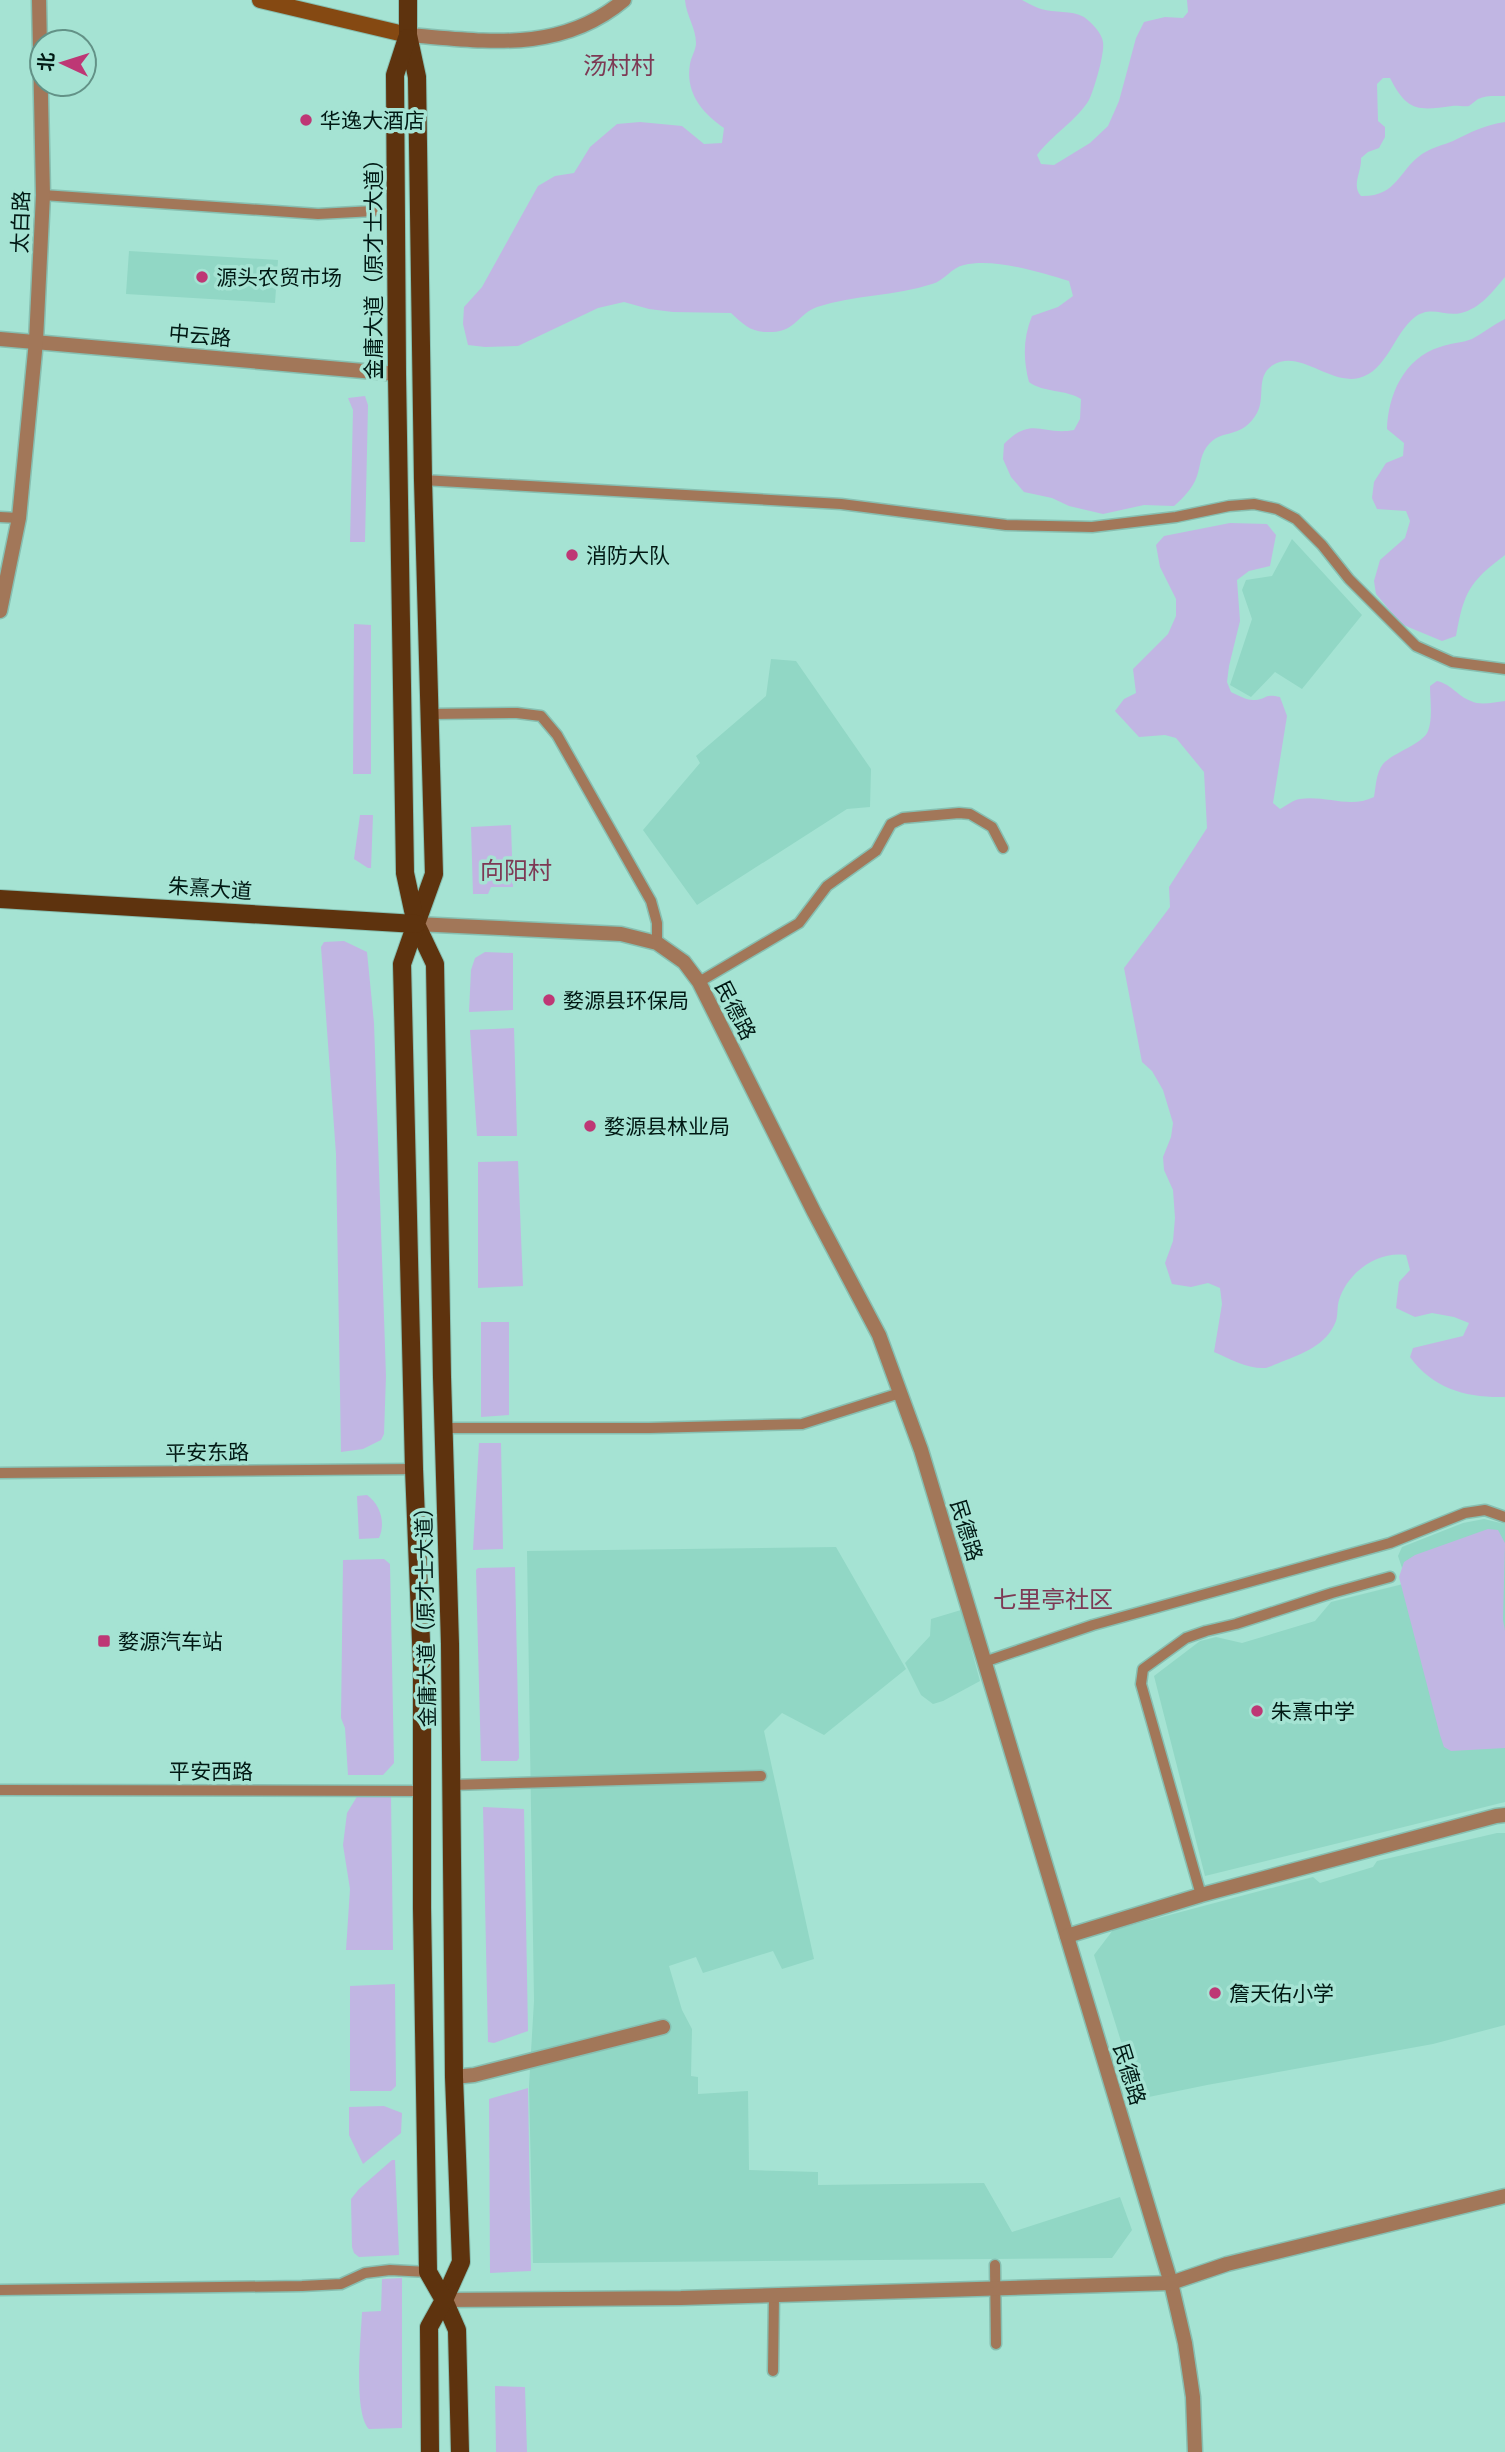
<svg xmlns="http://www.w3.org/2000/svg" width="1505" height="2452" font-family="Quicksand,'Noto Sans SC',sans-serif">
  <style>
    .built { fill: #91d7c5 }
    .green { fill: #c1b6e3 }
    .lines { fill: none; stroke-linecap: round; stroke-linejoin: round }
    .minor-casing { stroke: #87bfb1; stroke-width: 13 }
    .tertiary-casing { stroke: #87bfb1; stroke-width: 17 }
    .secondary-casing { stroke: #87bfb1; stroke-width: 18 }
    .primary-casing { stroke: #87bfb1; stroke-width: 20 }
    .minor { stroke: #a27759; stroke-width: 10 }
    .tertiary { stroke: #a27759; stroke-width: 14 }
    .secondary { stroke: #854912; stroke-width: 16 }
    .primary { stroke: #5e330e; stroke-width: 18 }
    .poi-dot { fill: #be3775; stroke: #a5e3d3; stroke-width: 2.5 }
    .labels { text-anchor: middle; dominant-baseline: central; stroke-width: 7; stroke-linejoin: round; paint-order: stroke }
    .poi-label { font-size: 21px; fill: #011914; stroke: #a5e3d3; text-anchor: start }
    .street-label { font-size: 21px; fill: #011914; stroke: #a5e3d3 }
    .quarter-label { font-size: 24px; fill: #7d3954; stroke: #a5e3d3 }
  </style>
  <rect width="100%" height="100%" fill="#a5e3d3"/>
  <g class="built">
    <polygon points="129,251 278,260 275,303 126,294"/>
    <polygon points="1292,539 1362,615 1302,689 1275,672 1251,697 1230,685 1252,619 1242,590 1246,580 1272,576"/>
    <polygon points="771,659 796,661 871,769 870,807 847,809 697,905 643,830 700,763 696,756 766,696"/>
    <polygon points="1484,1519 1505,1524 1505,1802 1205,1876 1154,1676 1200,1641 1216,1637 1242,1643 1315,1621 1331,1602 1407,1583 1398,1556 1402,1547 1463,1523"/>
    <polygon points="836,1547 906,1669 824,1735 782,1713 764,1731 814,1959 782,1969 773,1951 703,1973 696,1957 669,1966 682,2010 692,2029 691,2076 698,2077 698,2094 748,2091 749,2170 818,2172 818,2185 984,2183 1012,2232 1120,2197 1132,2230 1112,2258 533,2263 529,2086 534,2001 527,1551"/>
    <polygon points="961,1610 980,1681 943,1701 933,1704 921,1695 905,1663 930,1636 931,1619"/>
    <polygon points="1497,1833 1505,1833 1505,2025 1433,2044 1207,2085 1139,2099 1094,1955 1113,1930 1313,1877 1320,1883 1373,1867 1377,1861"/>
  </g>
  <g class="green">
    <path d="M685,0h337c6,3 13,7 19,9 14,4 30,1 43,8 7,5 18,16 19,25 2,11 -9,48 -14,58 -12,20 -37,35 -52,55l4,9 13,1 36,-22 18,-17 11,-25 17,-63 8,-16 21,-5 18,1 5,-6 -1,-12h318v96c-9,0 -19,-1 -27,3 -3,2 -6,5 -9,7 -5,1 -12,-1 -17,0 -35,5 -45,5 -62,-28h-7l-6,6 1,37 7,6v10l-6,11 -11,4 -7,6c1,14 -10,27 0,38 36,1 37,-25 61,-42 9,-6 21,-9 31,-13 18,-9 32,-16 52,-19v155c-13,15 -24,31 -44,36 -16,4 -30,-8 -46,4 -21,16 -28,54 -56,61 -30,7 -59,-29 -86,-13 -18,11 -7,32 -16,48 -15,26 -34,16 -47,30 -10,10 -9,21 -13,33 -4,12 -14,22 -23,30l-30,-1 -41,9 -34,-8 -17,-8 -28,-6 -13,-15 -8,-18 1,-15c28,-29 38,-8 70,-14l6,-11 1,-20c-16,-10 -37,-6 -52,-17 -6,-23 -6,-44 3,-66l26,-9 15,-11 -4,-15c-30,-9 -74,-23 -105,-16 -12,2 -20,16 -32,19 -37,12 -78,11 -115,23 -19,7 -21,24 -45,25 -20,1 -27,-6 -41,-19l-58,-1 -24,-3 -25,-7 -26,6 -80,38 -33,1 -17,-2 -5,-21 1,-17 18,-20 56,-101 17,-10 19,-3 16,-26 27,-23 23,-2 42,4 22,18 18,-1 2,-15c-22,-15 -39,-36 -34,-64 1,-7 6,-14 6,-21 0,-15 -10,-28 -11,-43z"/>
    <path d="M1505,319v236c-36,27 -41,37 -49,81l-14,5 -41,-17 -25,-30 -2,-13 6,-21 25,-22 5,-17 -4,-10 -29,-2 -5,-11 2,-16 12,-19 17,-7 1,-13 -17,-14c1,-34 17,-71 53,-82 10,-4 22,-4 32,-8 11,-6 21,-14 33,-20z"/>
    <polygon points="365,396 368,405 365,542 350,542 353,410 348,398"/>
    <path d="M1230,523l37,1 9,11 -6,31 -21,5 -12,9 3,41 -11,45 -2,16 4,10c7,3 16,9 24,8 12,-1 9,-7 25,-3l7,19 -14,87 7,6c6,-3 13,-9 20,-10 26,-4 50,10 74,-2 2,-11 2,-24 9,-33 11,-12 40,-20 45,-33 5,-13 2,-32 2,-45l7,-5c16,4 20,15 34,20 10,5 23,1 34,0v696c-38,1 -72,-8 -95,-40l3,-9 50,-12 6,-13 -15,-6 -22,-4 -17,4 -19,-9 3,-26 11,-12 -4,-15c-29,-4 -58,17 -67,45 -2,6 -1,15 -3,21 -9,24 -34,33 -55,41 -5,2 -11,5 -15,6 -19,1 -36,-9 -52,-16l8,-48 -2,-16 -12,-5 -17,4 -19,-3 -7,-21 8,-22 2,-23 -2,-28 -9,-20 -1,-13 8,-20 2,-14 -10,-33 -11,-19 -10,-9 -18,-94 46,-61 -1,-20 38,-59 -3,-56 -28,-34 -11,-3 -26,2 -24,-26 9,-12 12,-6 -3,-24 35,-35 8,-18v-17l-16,-32 -4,-22 8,-9z"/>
    <polygon points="354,624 371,625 371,774 353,774"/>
    <polygon points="360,815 373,815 371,868 368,868 354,859"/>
    <polygon points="511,825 513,887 491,887 488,894 473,894 471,827"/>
    <polygon points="344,941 367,952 374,1023 386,1376 384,1434 381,1440 363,1449 341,1452 336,1154 321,947 324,942"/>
    <polygon points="485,952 513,953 513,1010 469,1012 471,970 475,958"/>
    <polygon points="514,1028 517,1136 477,1136 470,1030"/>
    <polygon points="518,1161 523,1286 478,1288 478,1162"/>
    <polygon points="481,1322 509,1322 509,1415 481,1417"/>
    <polygon points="479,1443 501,1443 503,1549 473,1550"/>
    <path d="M367,1495c13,9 19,28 12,43l-20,1 -2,-43z"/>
    <polygon points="1488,1529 1498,1530 1505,1543 1503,1620 1505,1631 1505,1748 1451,1751 1444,1747 1440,1735 1399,1577 1404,1562 1415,1555"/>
    <polygon points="384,1559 390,1564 394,1763 383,1775 348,1775 345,1728 341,1718 343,1560"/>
    <polygon points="515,1567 519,1758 517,1761 481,1761 476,1570 478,1568"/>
    <polygon points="386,1794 391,1796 393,1950 346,1950 350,1889 343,1845 347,1813 358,1795"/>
    <polygon points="483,1807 524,1809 528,2031 494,2043 488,2042"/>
    <polygon points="395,1984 396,2086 391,2091 350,2091 350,1986"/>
    <polygon points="528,2088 531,2271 490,2273 489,2099"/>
    <polygon points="384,2106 402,2113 401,2133 363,2164 349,2135 349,2107"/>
    <polygon points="392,2160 395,2160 399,2255 359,2257 354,2253 352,2247 351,2199 359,2189"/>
    <path d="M402,2278v150l-33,1c-16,-16 -8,-92 -7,-117l19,-1 1,-32z"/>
    <polygon points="495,2386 525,2387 527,2452 496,2452"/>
  </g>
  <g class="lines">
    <defs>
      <g id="minor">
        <polyline points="43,195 318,214 374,211"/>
        <polyline points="423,480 841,504 1006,525 1092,527 1176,517 1229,506 1254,504 1277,509 1296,519 1322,545 1349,579 1416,646 1452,662 1505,669"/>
        <polyline points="0,517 19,518"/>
        <polyline points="430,714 517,713 541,716 557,735 651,901 657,923 657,943"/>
        <polyline points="699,982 799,923 827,886 876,851 891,824 903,818 959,813 970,814 992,827 1003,848"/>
        <polyline points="443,1428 649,1428 802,1424 900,1393"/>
        <polyline points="0,1473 414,1469"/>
        <polyline points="984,1662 1093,1625 1390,1543 1465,1513 1485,1510 1505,1517"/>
        <polyline points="451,1785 761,1776"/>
        <polyline points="0,1790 422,1791"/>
        <polyline points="1201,1895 1141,1684 1143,1669 1186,1638 1206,1631 1236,1624 1332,1593 1390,1577"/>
        <polyline points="995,2265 996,2344"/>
        <polyline points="0,2290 302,2286 341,2284 365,2273 390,2270 428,2272"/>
        <polyline points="773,2371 774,2295"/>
      </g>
      <g id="tertiary">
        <path d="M408,35c78,6 152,19 216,-35"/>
        <polyline points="0,339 397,374"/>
        <polyline points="0,611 19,518 36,341 43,195 39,0"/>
        <polyline points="416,924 621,934 657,943 684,962 699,982 814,1212 879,1335 921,1450 1171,2283 1185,2343 1193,2397 1195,2452"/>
        <polyline points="1067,1936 1201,1895 1496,1816 1505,1815"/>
        <polyline points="454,2077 474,2075 663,2027"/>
        <polyline points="444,2300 681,2298 1171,2283 1227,2264 1505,2196"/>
      </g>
      <polyline id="secondary" points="260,0 408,35"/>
      <g id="primary">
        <polyline points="408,0 408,35 417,77 423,480 434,874 416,924 435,964 442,1377 450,1644 454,2077 461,2262 444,2300 457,2330 460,2452"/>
        <polyline points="407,38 395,75 397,374 405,873 416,924 402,964 414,1469 422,1666 422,1908 428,2272 444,2300 429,2327 430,2452"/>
        <polyline points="0,899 416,924"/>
      </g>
    </defs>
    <use href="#minor" class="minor-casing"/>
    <use href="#tertiary" class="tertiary-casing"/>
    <use href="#secondary" class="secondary-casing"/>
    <use href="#primary" class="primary-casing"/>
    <use href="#minor" class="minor"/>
    <use href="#tertiary" class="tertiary"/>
    <use href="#secondary" class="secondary"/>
    <use href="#primary" class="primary"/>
  </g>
  <g class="poi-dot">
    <circle cx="306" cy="120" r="7"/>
    <circle cx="202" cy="277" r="7"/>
    <circle cx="572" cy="555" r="7"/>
    <circle cx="549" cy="1000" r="7"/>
    <circle cx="590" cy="1126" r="7"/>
    <rect x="97" y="1634" width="14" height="14" rx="3.5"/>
    <circle cx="1257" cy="1711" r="7"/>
    <circle cx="1215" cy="1993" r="7"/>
  </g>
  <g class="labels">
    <g class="poi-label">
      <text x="320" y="120">华逸大酒店</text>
      <text x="216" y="277">源头农贸市场</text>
      <text x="586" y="555">消防大队</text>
      <text x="563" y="1000">婺源县环保局</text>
      <text x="604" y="1126">婺源县林业局</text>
      <text x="118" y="1641">婺源汽车站</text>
      <text x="1271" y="1711">朱熹中学</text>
      <text x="1229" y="1993">詹天佑小学</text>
    </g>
    <g class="street-label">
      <text transform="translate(20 222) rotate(-88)">太白路</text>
      <text transform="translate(373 264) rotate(-90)">金庸大道（原才士大道）</text>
      <text transform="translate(200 335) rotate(5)">中云路</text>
      <text transform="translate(210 888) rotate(4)">朱熹大道</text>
      <text transform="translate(736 1010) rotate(63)">民德路</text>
      <text transform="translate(207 1452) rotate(-1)">平安东路</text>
      <text transform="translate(967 1530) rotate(73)">民德路</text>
      <text transform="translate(425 1612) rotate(-91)">金庸大道（原才士大道）</text>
      <text x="211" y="1771">平安西路</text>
      <text transform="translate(1130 2074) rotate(73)">民德路</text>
    </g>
    <g class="quarter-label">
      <text x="619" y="65">汤村村</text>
      <text x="516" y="870">向阳村</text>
      <text x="1053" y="1599">七里亭社区</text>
    </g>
  </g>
  <g transform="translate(63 63) rotate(274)"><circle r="33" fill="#a5e3d3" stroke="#639287" stroke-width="2"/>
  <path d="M0-5L12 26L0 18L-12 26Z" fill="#be3775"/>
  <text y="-10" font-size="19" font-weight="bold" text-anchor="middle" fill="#011914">北</text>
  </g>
</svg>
